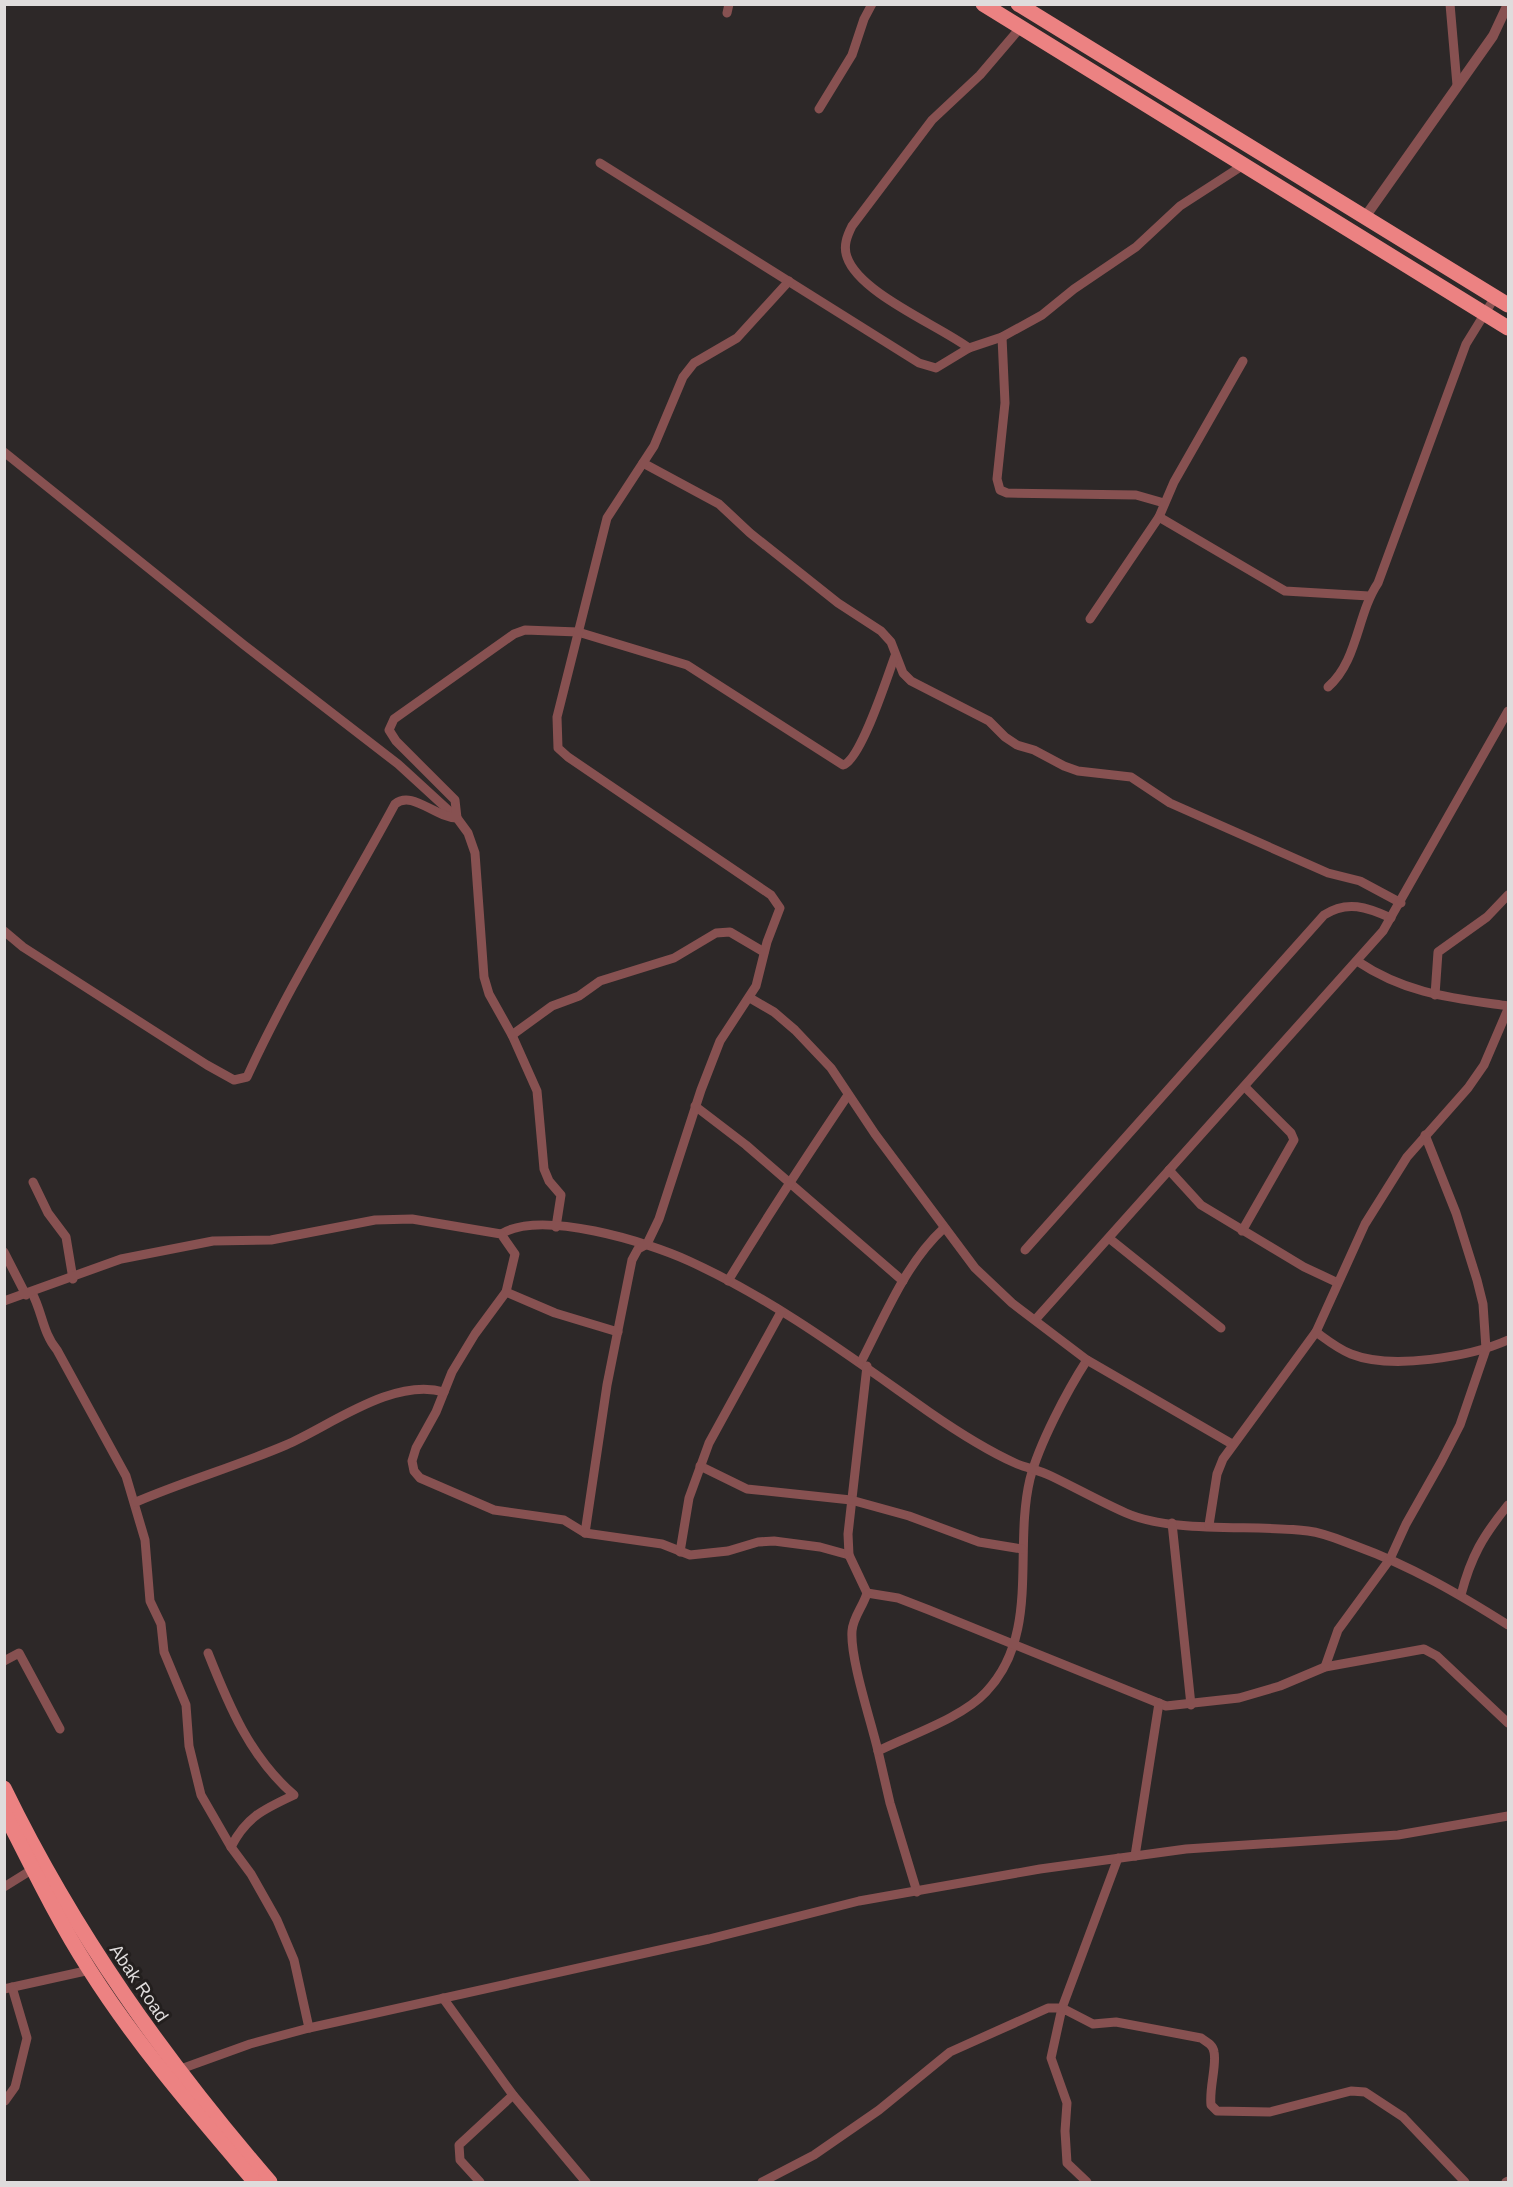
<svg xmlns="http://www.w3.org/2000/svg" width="1513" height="2187" font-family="Arial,sans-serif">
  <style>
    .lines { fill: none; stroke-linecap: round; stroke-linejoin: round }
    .minor { stroke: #875151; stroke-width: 9 }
    .tertiary { stroke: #875151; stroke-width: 10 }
    .trunk { stroke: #ec8282; stroke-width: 15 }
    .labels { text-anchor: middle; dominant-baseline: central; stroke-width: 6; stroke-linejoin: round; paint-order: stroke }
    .street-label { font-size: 18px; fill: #dfdcdc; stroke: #231f1e }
  </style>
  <rect width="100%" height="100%" fill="#2d2828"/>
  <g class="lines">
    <g class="minor">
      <polyline points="1450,4 1457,85"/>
      <polyline points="727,13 729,4"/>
      <polyline points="819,109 852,55 864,19 872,4"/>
      <polyline points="600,163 919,363 936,368 969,348 1002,337 1042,315 1074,289 1136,247 1180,206 1245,164"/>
      <polyline points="1002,337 1005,403 997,479 1000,490 1007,493 1136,495 1164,503"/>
      <path d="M969,348c-31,-23 -110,-55 -122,-91 -4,-11 0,-21 5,-31l80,-106 48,-45 41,-48"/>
      <polyline points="4,452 244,645 398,764 457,818 468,833 475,853 484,977 489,994 512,1035 537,1091 544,1169 549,1181 561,1195 556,1227"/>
      <polyline points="643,463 719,504 750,533 838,603 881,631 891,642 903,673 911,681 989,721 1005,737 1017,745 1034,750 1064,766 1078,771 1131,777 1170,803 1328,873 1360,881 1401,903"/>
      <polyline points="1159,517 1285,591 1369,596"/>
      <polyline points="1090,619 1159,517 1174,482 1243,361"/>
      <path d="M1328,687c30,-26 29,-73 50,-104l88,-239 29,-47"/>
      <path d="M4,931l19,16 184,118 27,15 13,-3c43,-94 99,-182 148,-273 17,-14 39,13 62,14l-2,-18 -59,-59 -7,-11 5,-11 120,-85 11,-4 53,2 109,33 156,100c18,-5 44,-88 52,-109"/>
      <path d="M1357,961c49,33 95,37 151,45"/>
      <polyline points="1435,995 1438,952 1487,917 1508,895"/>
      <path d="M750,998l24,14 21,18 36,38 44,66 100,134 37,35 75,57c-20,31 -48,84 -57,119 -17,71 11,155 -44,213 -24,26 -76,43 -108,59l12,52 27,89"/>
      <polyline points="512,1035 552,1006 579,996 600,981 674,958 716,933 730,932 764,952"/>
      <polyline points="695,1106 746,1145 903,1281"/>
      <polyline points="1169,1170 1201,1205 1304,1267 1336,1282"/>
      <polyline points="33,1182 48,1213 66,1237 73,1279"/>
      <polyline points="1242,1231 1294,1140 1291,1133 1245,1087"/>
      <path d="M501,1234c40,-25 147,8 188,27 86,39 163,97 240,151 26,18 57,38 86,51 11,5 24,7 36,13 25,12 50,26 75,37 48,21 130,11 182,18 17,2 32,9 48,15 55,20 103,48 152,79"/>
      <polyline points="1110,1239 1221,1328"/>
      <path d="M1025,1250l299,-335c23,-15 43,-8 67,3"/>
      <polyline points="4,1252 26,1295"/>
      <path d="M728,1281c38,-63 79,-125 120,-186"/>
      <polyline points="506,1292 555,1313 618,1332"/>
      <path d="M32,1293c10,18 11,41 25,57l69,126 19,64 5,61 11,23 3,28 22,53 3,41 12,49 30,52 20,27 26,46 17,40 15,68"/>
      <polyline points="4,1301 121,1259 213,1241 271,1240 375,1220 412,1219 501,1234 515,1254 506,1292 475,1334 452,1372 436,1412 416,1448 412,1461 414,1471 420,1478 494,1510 564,1520 585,1533 662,1544 690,1555 728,1551 758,1542 774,1541 820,1547 849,1555"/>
      <polyline points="1035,1320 1383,931 1508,711"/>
      <path d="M1316,1332c11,8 22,17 35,22 40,16 119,3 157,-14"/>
      <polyline points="1087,1360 1232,1444"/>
      <path d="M861,1362c24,-46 44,-98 83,-134"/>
      <path d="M867,1366l-19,168 1,21 18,38c-4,14 -14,24 -15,38 -2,28 19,90 26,120"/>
      <polyline points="700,1466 747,1489 851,1500 909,1516 979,1542 1022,1549"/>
      <path d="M136,1502c49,-21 101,-36 150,-57 44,-19 107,-68 158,-53"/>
      <polyline points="1172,1523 1191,1705"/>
      <polyline points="1209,1525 1217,1474 1223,1459 1316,1332 1365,1224 1407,1157 1468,1088 1484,1065 1508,1009"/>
      <polyline points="585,1533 607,1385 632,1260 638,1249 647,1244 659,1219 701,1090 720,1041 756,986 767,942 780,908 771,895 568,757 558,748 557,717 607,518 654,446 683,377 694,363 737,338 789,281"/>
      <polyline points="680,1552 689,1498 709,1443 781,1312"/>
      <polyline points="867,1593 898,1598 929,1610 1166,1706 1239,1698 1280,1686 1325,1667 1424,1649 1437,1656 1508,1723"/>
      <path d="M1461,1595c10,-39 22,-59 47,-90"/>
      <path d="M208,1653c21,53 42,104 86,142 -30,14 -48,22 -63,52"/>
      <polyline points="4,1661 19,1653 60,1729"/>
      <polyline points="1325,1667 1338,1630 1390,1559 1406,1524 1441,1462 1460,1425 1486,1349 1483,1304 1477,1280 1456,1213 1425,1135"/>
      <polyline points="1135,1856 1159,1703"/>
      <polyline points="4,1887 33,1869"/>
      <polyline points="4,1989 90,1970"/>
      <polyline points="443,1998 513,2095 586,2182"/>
      <polyline points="178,2070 250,2044 309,2028 709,1939 859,1901 1040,1869 1186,1849 1398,1835 1508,1816"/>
      <polyline points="5,2101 15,2087 27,2038 12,1987"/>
      <polyline points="480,2182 460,2160 459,2145 513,2095"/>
      <polyline points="762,2182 814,2155 879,2110 950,2052 1048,2008 1062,2008 1118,1858"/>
      <path d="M1087,2182l-20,-19 -2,-32 2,-28 -16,-45 11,-50 31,16 23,-2 85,16c6,4 12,7 13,14 3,13 -5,36 -3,53l6,6 53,1 81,-21 14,1 38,25 62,65"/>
      <polyline points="1506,2182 1508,2181"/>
    </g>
    <polyline class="tertiary" points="1365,217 1493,36 1508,4"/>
    <g class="trunk">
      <polyline points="983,4 1508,328"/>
      <polyline points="1018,4 1508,305"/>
      <path d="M4,1788c71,146 160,271 266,394"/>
      <path d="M4,1812c27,53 53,107 85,157 48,76 108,145 166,213"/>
    </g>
  </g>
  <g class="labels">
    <g class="street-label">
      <text transform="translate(139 1983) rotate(56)">Abak Road</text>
    </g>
  </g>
  <rect width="1513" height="2187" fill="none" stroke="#dfdcdc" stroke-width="12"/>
</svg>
